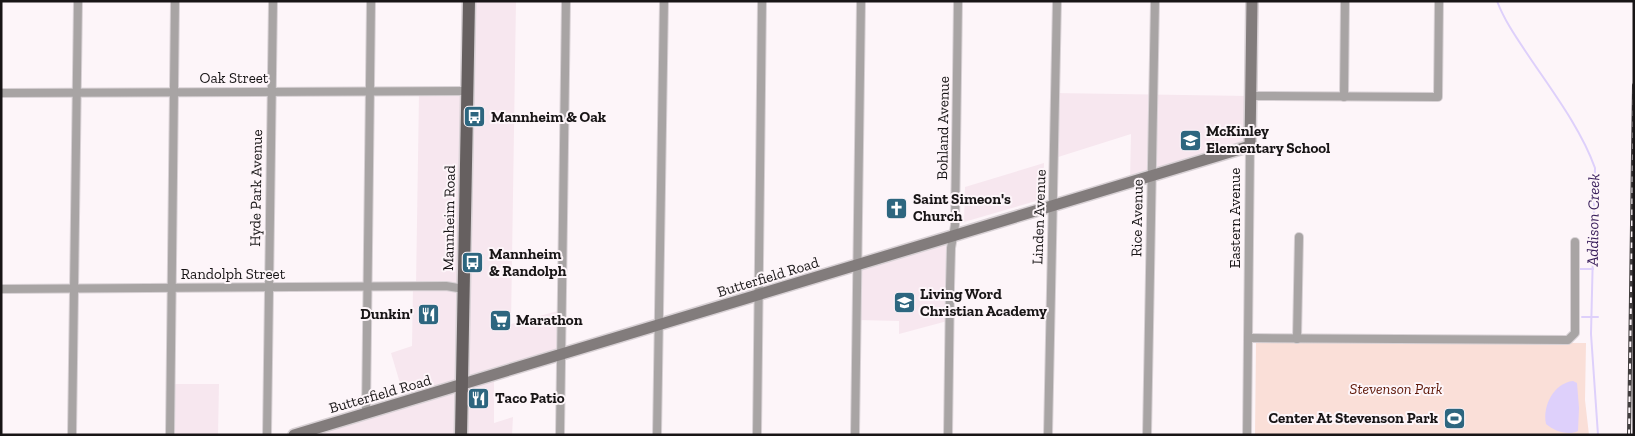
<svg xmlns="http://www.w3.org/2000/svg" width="1635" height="436" font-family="'Zilla Slab',serif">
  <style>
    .built { fill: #f7e7ef }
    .green { fill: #fadfd8 }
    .water { fill: #ded0fb }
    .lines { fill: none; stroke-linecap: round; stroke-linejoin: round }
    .stream { stroke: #ded0fb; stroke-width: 2 }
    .minor-casing { stroke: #d8d1d5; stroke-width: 10 }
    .secondary-casing { stroke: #d8d1d5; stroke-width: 14 }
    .primary-casing { stroke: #d8d1d5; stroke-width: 15 }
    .minor { stroke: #a8a4a4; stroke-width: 8 }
    .secondary { stroke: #827c7c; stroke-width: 11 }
    .primary { stroke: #666060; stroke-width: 12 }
    .rail-casing { stroke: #413d3e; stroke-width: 4 }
    .rail { stroke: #fdf5f9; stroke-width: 2; stroke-dasharray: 5.5; stroke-linecap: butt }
    .labels { text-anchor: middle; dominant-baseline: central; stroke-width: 4; stroke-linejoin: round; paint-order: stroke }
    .street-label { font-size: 15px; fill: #181516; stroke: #fdf5f9 }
    .poi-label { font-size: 15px; font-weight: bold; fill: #181516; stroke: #fdf5f9; text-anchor: start }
    .park-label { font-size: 15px; font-style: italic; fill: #5e1707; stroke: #fdf5f9 }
    .water-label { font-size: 16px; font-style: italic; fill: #381d5a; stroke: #fdf5f9 }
  </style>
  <rect width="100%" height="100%" fill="#fdf5f9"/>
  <g class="built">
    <polygon points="470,1 516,1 511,324 561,310 561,354 463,384"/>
    <polygon points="419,93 467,94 462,285 416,285"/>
    <polygon points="1054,93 1249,96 1249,146 1130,182 1131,134 1055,158"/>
    <polygon points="1044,163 1043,199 964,222 965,187"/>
    <polygon points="954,238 951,320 899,334 899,321 857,320 857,266"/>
    <polygon points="413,287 462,287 460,384 405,400 391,353 412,346"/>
    <polygon points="494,377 494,423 513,417 512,435 462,435 463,386"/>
    <polygon points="169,384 219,384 218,435 169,435"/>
    <polygon points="460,387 459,435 301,435"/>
  </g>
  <polygon class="green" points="1256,342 1586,343 1585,400 1589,435 1255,435"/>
  <path class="water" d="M1573,381l4,2 2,25 -1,23c-10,5 -24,0 -32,-7 -4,-18 8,-41 27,-43z"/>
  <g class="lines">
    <g class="stream">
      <path d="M1497,1c8,21 21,39 33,57 23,34 51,71 65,110l-4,166 7,101"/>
      <polyline points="1580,269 1593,269"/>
      <polyline points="1582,317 1598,317"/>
    </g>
    <defs>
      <g id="minor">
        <polyline points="1,93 467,91"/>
        <polyline points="1250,96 1438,97 1439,1"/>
        <polyline points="1344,97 1345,1"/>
        <polyline points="1,289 446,286 464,289"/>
        <polyline points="1249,338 1568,340 1575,333 1575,242"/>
        <polyline points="1297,339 1299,237"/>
        <polyline points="366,413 371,1"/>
        <polyline points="72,435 78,1"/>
        <polyline points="170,435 175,1"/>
        <polyline points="267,435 273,1"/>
        <polyline points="560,435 566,1"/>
        <polyline points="657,435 664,1"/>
        <polyline points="757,435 762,1"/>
        <polyline points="855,435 861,1"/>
        <polyline points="948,435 950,287 951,248 955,225 958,1"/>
        <polyline points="1048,435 1057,1"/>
        <polyline points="1147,435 1155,1"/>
        <polyline points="1247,435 1250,146"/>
      </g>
      <polyline id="secondary" points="294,435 1250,146 1252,1"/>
      <polyline id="primary" points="461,435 469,1"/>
    </defs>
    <use href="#minor" class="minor-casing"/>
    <use href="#secondary" class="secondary-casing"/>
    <use href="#primary" class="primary-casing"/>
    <use href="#minor" class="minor"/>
    <use href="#secondary" class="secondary"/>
    <use href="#primary" class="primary"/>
    <defs>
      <polyline id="rail" points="1629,435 1634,85"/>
    </defs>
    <use href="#rail" class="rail-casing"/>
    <use href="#rail" class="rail"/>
  </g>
  <defs>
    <symbol id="bus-square" viewBox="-11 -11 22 22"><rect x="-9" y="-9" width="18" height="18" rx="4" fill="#2d667f" stroke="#fdf5f9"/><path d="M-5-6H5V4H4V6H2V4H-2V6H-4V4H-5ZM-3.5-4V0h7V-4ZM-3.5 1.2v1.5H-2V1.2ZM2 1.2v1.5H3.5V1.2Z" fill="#fff"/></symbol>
    <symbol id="school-square" viewBox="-11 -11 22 22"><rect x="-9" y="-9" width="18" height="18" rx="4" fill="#2d667f" stroke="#fdf5f9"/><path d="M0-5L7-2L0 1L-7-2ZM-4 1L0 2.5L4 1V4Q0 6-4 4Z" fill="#fff"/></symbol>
    <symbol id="church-square" viewBox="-11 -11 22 22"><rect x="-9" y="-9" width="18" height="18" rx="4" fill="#2d667f" stroke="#fdf5f9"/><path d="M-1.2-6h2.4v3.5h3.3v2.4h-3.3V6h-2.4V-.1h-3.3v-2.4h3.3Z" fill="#fff"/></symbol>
    <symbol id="restaurant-square" viewBox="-11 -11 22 22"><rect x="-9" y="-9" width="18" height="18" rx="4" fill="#2d667f" stroke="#fdf5f9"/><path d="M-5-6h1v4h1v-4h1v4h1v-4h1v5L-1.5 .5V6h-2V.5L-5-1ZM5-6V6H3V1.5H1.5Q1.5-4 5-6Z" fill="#fff"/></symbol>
    <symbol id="supermarket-square" viewBox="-11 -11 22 22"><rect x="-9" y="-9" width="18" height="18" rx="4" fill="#2d667f" stroke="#fdf5f9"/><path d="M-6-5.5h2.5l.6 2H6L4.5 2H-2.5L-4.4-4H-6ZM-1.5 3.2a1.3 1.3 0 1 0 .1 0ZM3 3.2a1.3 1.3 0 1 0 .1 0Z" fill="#fff"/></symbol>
    <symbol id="stadium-square" viewBox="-11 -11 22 22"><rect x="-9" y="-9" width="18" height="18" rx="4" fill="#2d667f" stroke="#fdf5f9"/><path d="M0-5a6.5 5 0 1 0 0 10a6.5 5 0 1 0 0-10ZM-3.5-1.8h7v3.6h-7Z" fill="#fff"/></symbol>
  </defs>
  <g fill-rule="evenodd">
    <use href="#bus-square" x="462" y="104" width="25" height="25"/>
    <use href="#school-square" x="1178" y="128" width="25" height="25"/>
    <use href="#church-square" x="884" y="196" width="25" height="25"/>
    <use href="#bus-square" x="460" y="250" width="25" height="25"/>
    <use href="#school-square" x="892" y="290" width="25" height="25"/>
    <use href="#restaurant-square" x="416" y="302" width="25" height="25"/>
    <use href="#supermarket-square" x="488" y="308" width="25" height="25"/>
    <use href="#restaurant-square" x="466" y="386" width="25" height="25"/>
    <use href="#stadium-square" x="1442" y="406" width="25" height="25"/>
  </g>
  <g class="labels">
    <g class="street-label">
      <text x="234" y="78">Oak Street</text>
      <text transform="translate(943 128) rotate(-89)">Bohland Avenue</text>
      <text transform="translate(256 188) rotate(-89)">Hyde Park Avenue</text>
      <text transform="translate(1039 217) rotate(-88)">Linden Avenue</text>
      <text transform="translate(449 218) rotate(-89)">Mannheim Road</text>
      <text transform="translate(1137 218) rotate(-89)">Rice Avenue</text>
      <text transform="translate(1235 218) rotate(-90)">Eastern Avenue</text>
      <text x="233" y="274">Randolph Street</text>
      <text transform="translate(768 277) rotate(-17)">Butterfield Road</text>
      <text transform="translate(380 394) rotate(-16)">Butterfield Road</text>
    </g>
    <g class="poi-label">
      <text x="491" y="117">Mannheim &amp; Oak</text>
      <text x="1206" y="131">McKinley<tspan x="1206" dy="17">Elementary School</tspan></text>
      <text x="913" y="199">Saint Simeon's<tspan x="913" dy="17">Church</tspan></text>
      <text x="489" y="254">Mannheim<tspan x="489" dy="17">&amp; Randolph</tspan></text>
      <text x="920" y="294">Living Word<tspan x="920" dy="17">Christian Academy</tspan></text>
      <text x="413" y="314" text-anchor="end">Dunkin'</text>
      <text x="516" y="320">Marathon</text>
      <text x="495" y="398">Taco Patio</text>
      <text x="1438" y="418" text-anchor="end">Center At Stevenson Park</text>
    </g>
    <g class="park-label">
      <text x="1396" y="389">Stevenson Park</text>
    </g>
    <g class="water-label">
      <text transform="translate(1593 220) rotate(-89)">Addison Creek</text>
    </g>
  </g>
  <rect width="1635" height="436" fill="none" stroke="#181516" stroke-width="5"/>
</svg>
